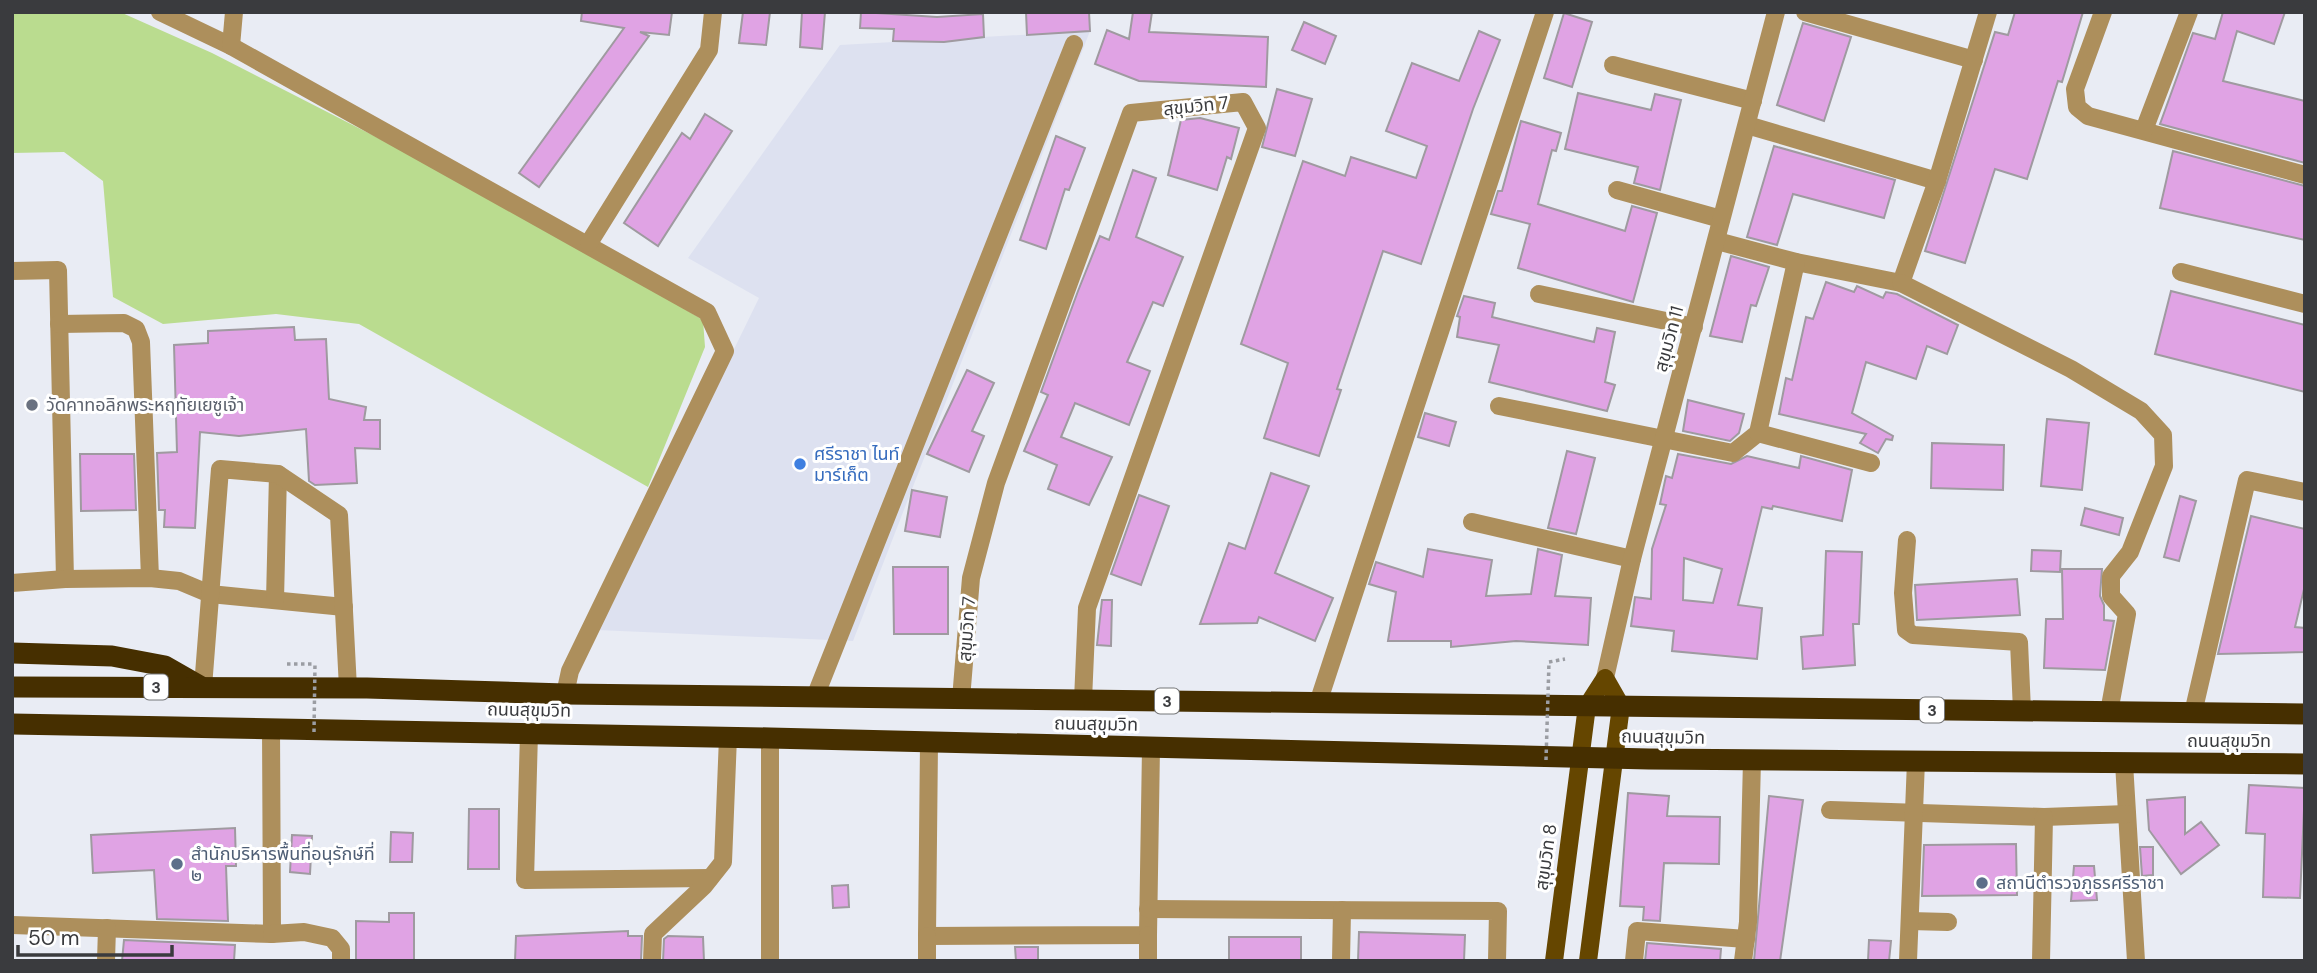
<svg xmlns="http://www.w3.org/2000/svg" width="2317" height="973" font-family="'DM Sans','Noto Sans Thai',sans-serif">
  <style>
    .built { fill: #dde1f0 }
    .green { fill: #badc8f }
    .building { fill: #e0a3e4; stroke: #9f9aa0; stroke-width: 2; fill-rule: evenodd }
    .lines { fill: none; stroke-linecap: round; stroke-linejoin: round }
    .path { stroke: #9b9da3; stroke-width: 3.5; stroke-dasharray: 3.5 3.5; stroke-linecap: butt }
    .minor { stroke: #ad8f5c; stroke-width: 18 }
    .major { stroke: #654600; stroke-width: 18 }
    .highway { stroke: #462f00; stroke-width: 21 }
    .path-bridge { stroke: #9b9da3; stroke-width: 3.5; stroke-dasharray: 3.5 3.5; stroke-linecap: butt }
    .worship-dot { fill: #6b7280; stroke: #fff; stroke-width: 2.5 }
    .shop-dot { fill: #3f7fe0; stroke: #fff; stroke-width: 2.5 }
    .service-dot { fill: #5c6f8a; stroke: #fff; stroke-width: 2.5 }
    .labels { text-anchor: middle; dominant-baseline: central; stroke-width: 6; stroke-linejoin: round; paint-order: stroke }
    .shield { fill: #fff; stroke: #757678; stroke-width: 2 }
    .shield-label { font-size: 16px; font-weight: bold; fill: #3a3b3e }
    .street-label { font-size: 18px; fill: #3a3b3e; stroke: #fff }
    .worship-label { font-size: 18px; fill: #5b616d; stroke: #fff; text-anchor: start }
    .shop-label { font-size: 18px; fill: #366cbe; stroke: #fff; text-anchor: start }
    .service-label { font-size: 18px; fill: #4e5e75; stroke: #fff; text-anchor: start }
  </style>
  <rect width="100%" height="100%" fill="#e9ecf4"/>
  <polygon class="built" points="1090,31 853,641 597,630 759,298 688,258 840,45"/>
  <polygon class="green" points="12,12 120,12 212,53 521,211 703,320 705,347 648,487 359,324 276,314 163,324 113,297 103,181 64,152 12,153"/>
  <g class="building">
    <polygon points="582,12 672,12 669,35 640,32 649,36 539,187 519,173 624,28 581,21"/>
    <polygon points="743,12 770,12 766,45 739,43"/>
    <polygon points="802,12 825,12 822,49 800,47"/>
    <polygon points="861,12 937,17 983,14 984,37 944,42 893,41 894,29 860,28"/>
    <polygon points="1026,12 1089,12 1090,31 1027,35"/>
    <polygon points="1133,12 1152,12 1149,32 1268,37 1266,87 1139,81 1095,64 1107,30 1129,39"/>
    <polygon points="2015,12 2083,12 2062,82 2058,81 2027,179 1995,169 1965,263 1925,251 1995,32 2008,35"/>
    <polygon points="2223,12 2285,12 2274,44 2237,31 2223,81 2305,101 2305,163 2160,124 2193,33 2215,39"/>
    <polygon points="1564,13 1592,22 1572,87 1544,78"/>
    <polygon points="1304,22 1336,36 1325,64 1292,50"/>
    <polygon points="1803,23 1851,37 1824,121 1777,105"/>
    <polygon points="1479,31 1500,40 1473,109 1421,264 1383,251 1337,389 1341,390 1319,456 1264,438 1288,363 1241,344 1303,161 1345,176 1351,157 1416,178 1427,146 1386,131 1412,63 1459,81"/>
    <polygon points="1277,89 1312,99 1295,156 1262,147"/>
    <polygon points="1578,93 1651,110 1655,94 1681,100 1660,190 1634,183 1638,167 1565,149"/>
    <polygon points="705,114 732,131 658,246 624,223 682,133 690,139"/>
    <polygon points="1200,118 1239,128 1231,159 1227,157 1217,190 1168,175 1181,120"/>
    <polygon points="1521,121 1561,133 1556,151 1552,150 1538,204 1625,231 1632,206 1657,213 1633,302 1518,268 1530,224 1491,214 1498,191 1502,191"/>
    <polygon points="1056,136 1085,148 1069,190 1065,189 1046,249 1020,240"/>
    <polygon points="1774,146 1895,180 1884,218 1793,194 1777,245 1747,237"/>
    <polygon points="2173,151 2305,186 2305,240 2160,208"/>
    <polygon points="1133,170 1156,178 1136,237 1183,257 1163,306 1153,302 1127,362 1150,371 1129,425 1075,403 1061,437 1112,457 1089,505 1048,489 1057,465 1024,451 1048,395 1041,392 1078,291 1100,236 1109,240"/>
    <polygon points="1731,256 1769,267 1756,306 1751,305 1742,342 1710,336"/>
    <polygon points="1826,282 1854,292 1857,286 1883,298 1886,292 1897,294 1958,325 1947,354 1927,346 1916,379 1866,362 1852,413 1893,436 1892,440 1886,439 1878,453 1860,443 1866,434 1779,414 1786,378 1792,380 1806,317 1813,319"/>
    <polygon points="2171,291 2305,325 2305,392 2155,354"/>
    <polygon points="1464,296 1495,303 1492,317 1594,342 1597,328 1615,332 1605,382 1615,385 1607,411 1489,382 1499,345 1457,337 1460,317 1457,316"/>
    <polygon points="294,327 295,340 326,339 329,399 366,407 364,420 380,420 380,449 355,448 357,483 315,485 309,481 306,429 239,436 200,432 195,528 164,527 165,510 159,510 157,453 177,452 174,345 208,343 208,331"/>
    <polygon points="967,370 994,383 972,431 984,436 969,472 927,454"/>
    <polygon points="1688,400 1744,414 1739,433 1730,441 1683,431"/>
    <polygon points="1425,413 1456,422 1449,446 1418,437"/>
    <polygon points="2047,419 2089,423 2082,490 2041,486"/>
    <polygon points="1932,443 2004,445 2003,490 1931,488"/>
    <polygon points="1567,451 1595,458 1576,534 1548,528"/>
    <polygon points="80,454 134,454 136,510 81,511"/>
    <path d="M1678,454l53,10 16,-8 52,12 2,-12 51,14 -10,51 -69,-15 -1,3 -10,-2 -24,98 24,3 -5,51 -85,-8 2,-20 -43,-5 4,-29 16,2 1,-50 14,-44 -6,-1 6,-28 6,2zM1684,558l38,11 -9,34 -30,-3z"/>
    <polygon points="1271,473 1309,486 1275,573 1333,598 1315,641 1259,617 1257,623 1200,624 1229,543 1245,549"/>
    <polygon points="912,490 947,497 940,537 905,531"/>
    <polygon points="1139,495 1169,506 1141,585 1111,574"/>
    <polygon points="2180,496 2196,501 2179,561 2164,557"/>
    <polygon points="2085,508 2123,518 2119,535 2081,525"/>
    <polygon points="2251,516 2305,529 2305,585 2295,627 2305,628 2305,652 2218,654"/>
    <polygon points="1428,549 1492,560 1486,596 1531,594 1538,549 1562,555 1555,596 1591,598 1588,645 1516,641 1451,647 1451,641 1388,641 1396,592 1369,584 1376,562 1423,577"/>
    <polygon points="2032,550 2061,551 2060,572 2031,571"/>
    <polygon points="1826,551 1862,552 1859,624 1853,624 1855,665 1803,669 1801,637 1823,635"/>
    <polygon points="893,567 948,567 948,634 894,634"/>
    <polygon points="2062,569 2102,569 2100,596 2104,605 2104,620 2114,621 2105,670 2044,668 2046,619 2063,619"/>
    <polygon points="2017,579 2020,615 1917,620 1915,585"/>
    <polygon points="1102,600 1112,600 1111,646 1097,645"/>
    <polygon points="2249,785 2305,788 2300,898 2263,897 2265,834 2246,833"/>
    <polygon points="1628,793 1669,796 1667,816 1720,817 1719,864 1664,863 1660,921 1643,920 1644,907 1620,906"/>
    <polygon points="1769,796 1803,800 1780,961 1754,961"/>
    <polygon points="2185,797 2185,834 2201,822 2219,845 2181,874 2149,830 2147,800"/>
    <polygon points="469,809 499,809 499,869 468,869"/>
    <polygon points="235,828 236,866 226,866 228,921 157,919 154,870 93,873 91,835"/>
    <polygon points="391,832 413,833 412,862 390,862"/>
    <polygon points="292,835 312,836 310,874 290,872"/>
    <polygon points="2016,844 2017,895 1922,896 1924,845"/>
    <polygon points="2140,847 2153,847 2153,875 2142,876"/>
    <polygon points="2074,866 2094,866 2097,900 2071,901"/>
    <polygon points="848,885 849,907 833,908 832,886"/>
    <polygon points="389,913 414,913 414,961 356,961 356,921 389,922"/>
    <polygon points="628,931 628,936 642,936 641,961 515,961 516,936"/>
    <polygon points="1359,932 1465,935 1464,961 1358,961"/>
    <polygon points="668,936 703,937 704,961 663,961 664,939"/>
    <rect x="1229" y="937" width="72" height="24"/>
    <polygon points="124,940 235,945 234,961 122,961"/>
    <polygon points="1869,940 1891,941 1889,961 1868,961"/>
    <polygon points="1647,943 1721,949 1720,961 1645,961"/>
    <polygon points="1015,947 1038,947 1038,961 1016,961"/>
  </g>
  <g class="lines">
    <g class="path">
      <polyline points="1549,662 1565,659"/>
      <polyline points="287,664 315,664"/>
    </g>
    <g class="minor">
      <polyline points="160,12 231,46 707,312 725,351 570,671 565,694"/>
      <polyline points="1805,12 1974,60"/>
      <polyline points="2103,12 2075,89 2077,107 2088,116 2305,175"/>
      <polyline points="231,46 234,12"/>
      <polyline points="1613,65 1753,101"/>
      <polyline points="1747,125 1937,181"/>
      <polyline points="2144,130 2189,12"/>
      <polyline points="1617,190 1721,219"/>
      <polyline points="1717,241 1796,262 1901,283 1937,181 1988,12"/>
      <polyline points="589,243 709,50 713,12"/>
      <polyline points="12,271 58,270 65,579"/>
      <polyline points="2181,272 2305,304"/>
      <polyline points="1901,283 2071,369 2141,411 2163,435 2164,466 2130,552 2111,576 2111,596 2127,614 2109,712"/>
      <polyline points="1539,294 1694,327"/>
      <polyline points="59,324 124,323 136,329 141,342 150,578"/>
      <polyline points="1499,406 1733,453 1758,433 1796,262"/>
      <polyline points="1758,433 1871,463"/>
      <polyline points="1472,522 1632,559"/>
      <polyline points="1907,540 1903,593 1906,630 1913,635 2019,642 2022,711"/>
      <polyline points="12,583 65,579 150,578 179,581 210,594 344,607"/>
      <polyline points="275,600 278,474"/>
      <polyline points="1605,678 1632,559 1776,12"/>
      <polyline points="203,687 220,469 278,474 339,515 348,688"/>
      <polyline points="815,697 1074,44"/>
      <polyline points="961,699 971,578 996,483 1131,113 1243,102 1257,128 1087,608 1083,700"/>
      <polyline points="1318,703 1545,12"/>
      <polyline points="2193,713 2247,480 2305,492"/>
      <polyline points="529,733 525,880 710,878"/>
      <polyline points="929,743 927,936 1148,935 1151,748"/>
      <polyline points="2124,763 2136,961"/>
      <polyline points="1830,810 2044,817 2127,814"/>
      <polyline points="1148,909 1498,911 1497,961"/>
      <polyline points="1910,921 1948,922"/>
      <polyline points="12,925 272,934 271,728"/>
      <polyline points="272,934 304,932 332,938 341,949 341,961"/>
      <polyline points="106,961 107,928"/>
      <polyline points="652,961 653,934 704,886 723,862 728,737"/>
      <polyline points="770,961 770,738"/>
      <polyline points="927,961 927,936"/>
      <polyline points="1148,961 1148,935"/>
      <polyline points="1341,961 1342,910"/>
      <polyline points="1634,961 1637,931 1746,939"/>
      <polyline points="1743,961 1748,922 1752,760"/>
      <polyline points="1908,961 1916,761"/>
      <polyline points="2041,961 2044,817"/>
    </g>
    <polyline class="major" points="1554,961 1587,706 1605,678 1621,706 1588,961"/>
    <g class="highway">
      <polyline points="12,653 112,656 165,666 200,686"/>
      <polyline points="12,687 367,688 565,694 2305,714"/>
      <polyline points="12,724 770,738 1649,759 2305,764"/>
    </g>
    <g class="path-bridge">
      <polyline points="314,732 315,664"/>
      <polyline points="1546,760 1549,662"/>
    </g>
  </g>
  <circle class="worship-dot" cx="32" cy="405" r="7"/>
  <circle class="shop-dot" cx="800" cy="464" r="7"/>
  <g class="service-dot">
    <circle cx="177" cy="864" r="7"/>
    <circle cx="1982" cy="883" r="7"/>
  </g>
  <g class="labels">
    <g class="shield">
      <rect x="144" y="674.5" width="24" height="25" rx="5"/>
      <rect x="1155" y="688.5" width="24" height="25" rx="5"/>
      <rect x="1920" y="697.5" width="24" height="25" rx="5"/>
    </g>
    <g class="shield-label">
      <text x="156" y="687">3</text>
      <text x="1167" y="701">3</text>
      <text x="1932" y="710">3</text>
    </g>
    <g class="street-label">
      <text transform="translate(1196 106) rotate(-6)">สุขุมวิท 7</text>
      <text transform="translate(1669 339) rotate(-75)">สุขุมวิท 11</text>
      <text transform="translate(967 629) rotate(-86)">สุขุมวิท 7</text>
      <text transform="translate(529 710) rotate(1)">ถนนสุขุมวิท</text>
      <text transform="translate(1096 724) rotate(1)">ถนนสุขุมวิท</text>
      <text transform="translate(1663 737) rotate(1)">ถนนสุขุมวิท</text>
      <text x="2229" y="741">ถนนสุขุมวิท</text>
      <text transform="translate(1546 857) rotate(-82)">สุขุมวิท 8</text>
    </g>
    <g class="worship-label">
      <text x="46" y="405">วัดคาทอลิกพระหฤทัยเยซูเจ้า</text>
    </g>
    <g class="shop-label">
      <text x="814" y="454">ศรีราชา ไนท์<tspan x="814" dy="21">มาร์เก็ต</tspan></text>
    </g>
    <g class="service-label">
      <text x="191" y="854">สำนักบริหารพื้นที่อนุรักษ์ที่<tspan x="191" dy="21">๒</tspan></text>
      <text x="1996" y="883">สถานีตำรวจภูธรศรีราชา</text>
    </g>
  </g>
  <rect width="2317" height="973" fill="none" stroke="#3a3b3e" stroke-width="28"/>
  <path d="M18 945v10h154v-10" fill="none" stroke="#3a3b3e" stroke-width="3.5"/>
  <text x="28" y="945" font-size="21" fill="#3a3b3e" stroke="#ffffff" stroke-width="5" paint-order="stroke">50 m</text>
</svg>
